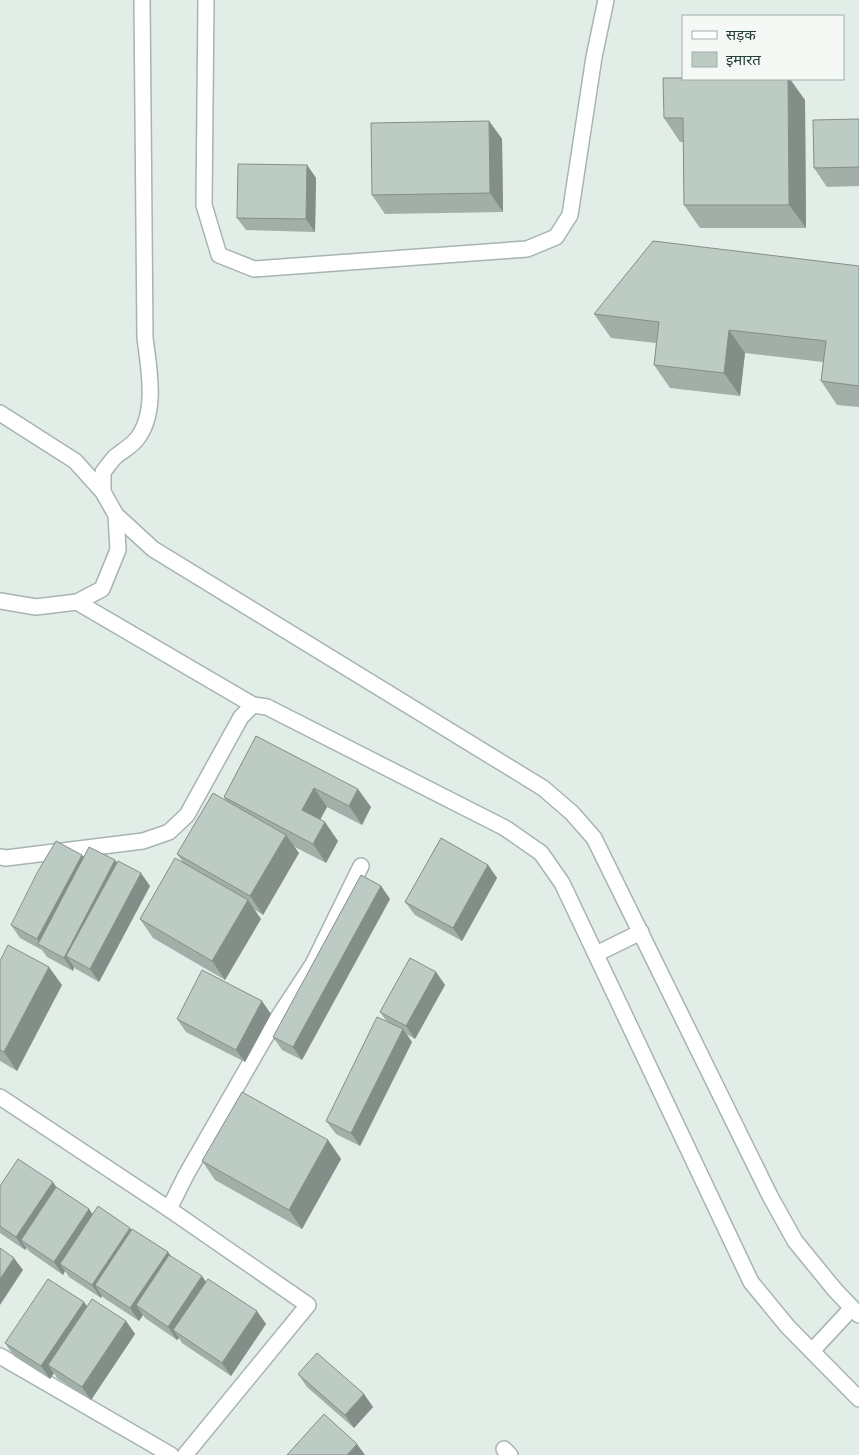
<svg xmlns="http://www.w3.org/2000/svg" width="859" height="1455" font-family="'Asap Condensed','Noto Sans Devanagari',sans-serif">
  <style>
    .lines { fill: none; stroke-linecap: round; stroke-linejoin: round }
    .service-casing { stroke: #a6b5ae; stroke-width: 18 }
    .minor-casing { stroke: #a6b5ae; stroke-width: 18 }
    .service { stroke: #fff; stroke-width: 15 }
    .minor { stroke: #fff; stroke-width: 15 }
    .wall { fill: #a2afa8 }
    .shaded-wall { fill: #848e88 }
    .building { fill: #bccbc3; stroke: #848e88 }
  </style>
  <rect width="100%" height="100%" fill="#e3ede8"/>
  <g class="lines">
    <defs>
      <g id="service">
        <polyline points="206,0 204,205 219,255 254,269 527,249 556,237 570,215 594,57 606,0"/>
        <polyline points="0,413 75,461 103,492 116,515 153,549 543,788 572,813 594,838 770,1196 795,1241 835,1290 859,1315"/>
        <path d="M103,492v-20c4,-5 8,-11 12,-15 7,-6 15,-10 21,-17 22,-26 13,-71 9,-102l-3,-338"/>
        <polyline points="0,601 36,607 77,602 102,589 118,550 116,515"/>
        <polyline points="77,602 253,705 267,707 505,828 541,853 562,883 751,1282 788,1327 859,1399"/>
        <polyline points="0,857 6,858 143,841 169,832 187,815 241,717 253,705"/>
        <polyline points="596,954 641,932"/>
        <polyline points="812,1351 852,1308"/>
      </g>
      <g id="minor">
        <polyline points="0,1097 169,1209 308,1305 185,1455"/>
        <polyline points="169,1209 186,1175 264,1039 313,964 361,866"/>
        <polyline points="0,1356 171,1455"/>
        <polyline points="504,1449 510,1455"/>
      </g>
    </defs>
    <use href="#service" class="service-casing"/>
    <use href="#minor" class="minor-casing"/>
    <use href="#service" class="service"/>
    <use href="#minor" class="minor"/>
  </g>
  <g class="wall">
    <polygon points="805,100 806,228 700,228 684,205 683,142 680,142 664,118"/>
    <polygon points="859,119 859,186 827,187 814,168"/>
    <polygon points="489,121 502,139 503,212 385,214 372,195"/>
    <polygon points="307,165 316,178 315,232 246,230 237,218"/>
    <polygon points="859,266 859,407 837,405 821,381 823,362 745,353 740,396 670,388 654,365 656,343 611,338 594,314"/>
    <polygon points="256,736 371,807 362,825 327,807 320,820 338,841 326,863 293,846 299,853 263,915 254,909 261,919 225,980 153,938 140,919 184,864 177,854 226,801 224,797"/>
    <polygon points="84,857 115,860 117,863 150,886 99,982 76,969 74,967 73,971 47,957 42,950 20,938 11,925"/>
    <polygon points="488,865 497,878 462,941 415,915 405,902"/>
    <polygon points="381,886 390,899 302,1060 282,1050 273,1037"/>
    <polygon points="0,961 62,985 17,1071 0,1061"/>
    <polygon points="436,972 445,985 415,1039 406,1034 412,1042 360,1146 336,1134 326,1121 387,1022 380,1012"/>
    <polygon points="271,1014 245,1062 186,1032 177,1019"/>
    <polygon points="328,1140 341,1159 302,1229 215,1180 202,1161"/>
    <polygon points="0,1186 57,1188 89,1209 92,1215 131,1229 168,1252 169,1255 205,1282 266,1324 231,1376 182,1343 179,1338 177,1340 145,1318 143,1315 139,1321 104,1298 102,1296 101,1298 69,1277 65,1271 63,1275 30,1252 26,1248 25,1250 0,1233"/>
    <polygon points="84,1302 87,1307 126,1321 135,1334 91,1400 57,1378 54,1373 50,1379 14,1356 5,1343"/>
    <polygon points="298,1374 373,1407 354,1428 307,1387"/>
  </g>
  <g class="shaded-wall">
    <polygon points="788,79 790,79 805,100 806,228 789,205"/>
    <polygon points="489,121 502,139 503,212 490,193"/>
    <polygon points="307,165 316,178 315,232 306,219"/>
    <polygon points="729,330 745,353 740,396 724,373"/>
    <polygon points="314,788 327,807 315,829 302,810"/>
    <polygon points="358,789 371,807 362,825 349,806"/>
    <polygon points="325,822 338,841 326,863 313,844"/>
    <polygon points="286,835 299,853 263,915 250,896"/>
    <polygon points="82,855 91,868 42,946 37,939"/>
    <polygon points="115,860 124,873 66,956 74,967 73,971 64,958"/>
    <polygon points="488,865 497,878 462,941 453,928"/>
    <polygon points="141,873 150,886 99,982 90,969"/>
    <polygon points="381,886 390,899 302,1060 293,1047"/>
    <polygon points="248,900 261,919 225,980 212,961"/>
    <polygon points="49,967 62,985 17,1071 4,1052"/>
    <polygon points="436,972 445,985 415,1039 406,1026"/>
    <polygon points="262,1001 271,1014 245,1062 236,1050"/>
    <polygon points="403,1029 412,1042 360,1146 351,1133"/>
    <polygon points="328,1140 341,1159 302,1229 289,1210"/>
    <polygon points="53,1182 62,1195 21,1240 26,1248 25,1250 16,1237"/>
    <polygon points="89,1209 98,1222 60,1264 65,1271 63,1275 54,1262"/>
    <polygon points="130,1228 139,1241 95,1285 102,1296 101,1298 92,1285"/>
    <polygon points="168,1252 177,1265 136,1305 143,1315 139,1321 130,1308"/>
    <polygon points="14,1258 23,1270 0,1305 0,1279"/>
    <polygon points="202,1276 211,1289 173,1330 179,1338 177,1340 168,1327"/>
    <polygon points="84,1302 93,1315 48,1365 54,1373 50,1379 41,1366"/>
    <polygon points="257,1311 266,1324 231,1376 222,1363"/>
    <polygon points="126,1321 135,1334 91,1400 82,1387"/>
    <polygon points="364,1394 373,1407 354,1428 345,1415"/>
    <polygon points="357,1444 365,1455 347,1455"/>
  </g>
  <g class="building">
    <polygon points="663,78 683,78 683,79 788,79 789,205 684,205 683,118 664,118"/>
    <polygon points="859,119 859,167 814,168 813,120"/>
    <polygon points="489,121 490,193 372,195 371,123"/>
    <polygon points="238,164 307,165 306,219 237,218"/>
    <polygon points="653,241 859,266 859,386 821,381 826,341 729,330 724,373 654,365 659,322 594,314"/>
    <polygon points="256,736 358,789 349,806 314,788 302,810 325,822 313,844 224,797"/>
    <polygon points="213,793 286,835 250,896 177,854"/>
    <polygon points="441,838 488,865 453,928 405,902"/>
    <polygon points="56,841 82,855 37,939 11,925 37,873"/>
    <polygon points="89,847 115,860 64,958 38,944"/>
    <polygon points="175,858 248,900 212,961 140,919"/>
    <polygon points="118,861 141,873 90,969 66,956"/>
    <polygon points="361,875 381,886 293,1047 273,1037"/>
    <polygon points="8,945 49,967 4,1052 0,1050 0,961"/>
    <polygon points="410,958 436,972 406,1026 380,1012"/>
    <polygon points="202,970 262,1001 236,1050 177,1019"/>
    <polygon points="377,1017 403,1029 351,1133 326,1121"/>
    <polygon points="242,1092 328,1140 289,1210 202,1161"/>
    <polygon points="18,1159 53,1182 16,1237 0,1226 0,1186"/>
    <polygon points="56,1187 89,1209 54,1262 21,1240"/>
    <polygon points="98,1206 130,1228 92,1285 60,1264"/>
    <polygon points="132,1229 168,1252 130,1308 95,1285"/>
    <polygon points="0,1248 14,1258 0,1279"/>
    <polygon points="169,1255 202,1276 168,1327 136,1305"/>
    <polygon points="48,1279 84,1302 41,1366 5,1343"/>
    <polygon points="208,1279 257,1311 222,1363 173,1330"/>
    <polygon points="92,1299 126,1321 82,1387 48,1365"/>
    <polygon points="317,1353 364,1394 345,1415 298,1374"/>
    <polygon points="324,1414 357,1444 347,1455 287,1455"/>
  </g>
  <rect x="682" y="15" width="162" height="65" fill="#f4f9f6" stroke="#a0aea8"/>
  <rect x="692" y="31" width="25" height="8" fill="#ffffff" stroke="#a0aea8"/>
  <text x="726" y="40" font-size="15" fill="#233e34">सड़क</text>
  <rect x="692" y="52" width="25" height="15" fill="#bccbc3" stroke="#a0aea8"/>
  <text x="726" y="65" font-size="15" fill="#233e34">इमारत</text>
</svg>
